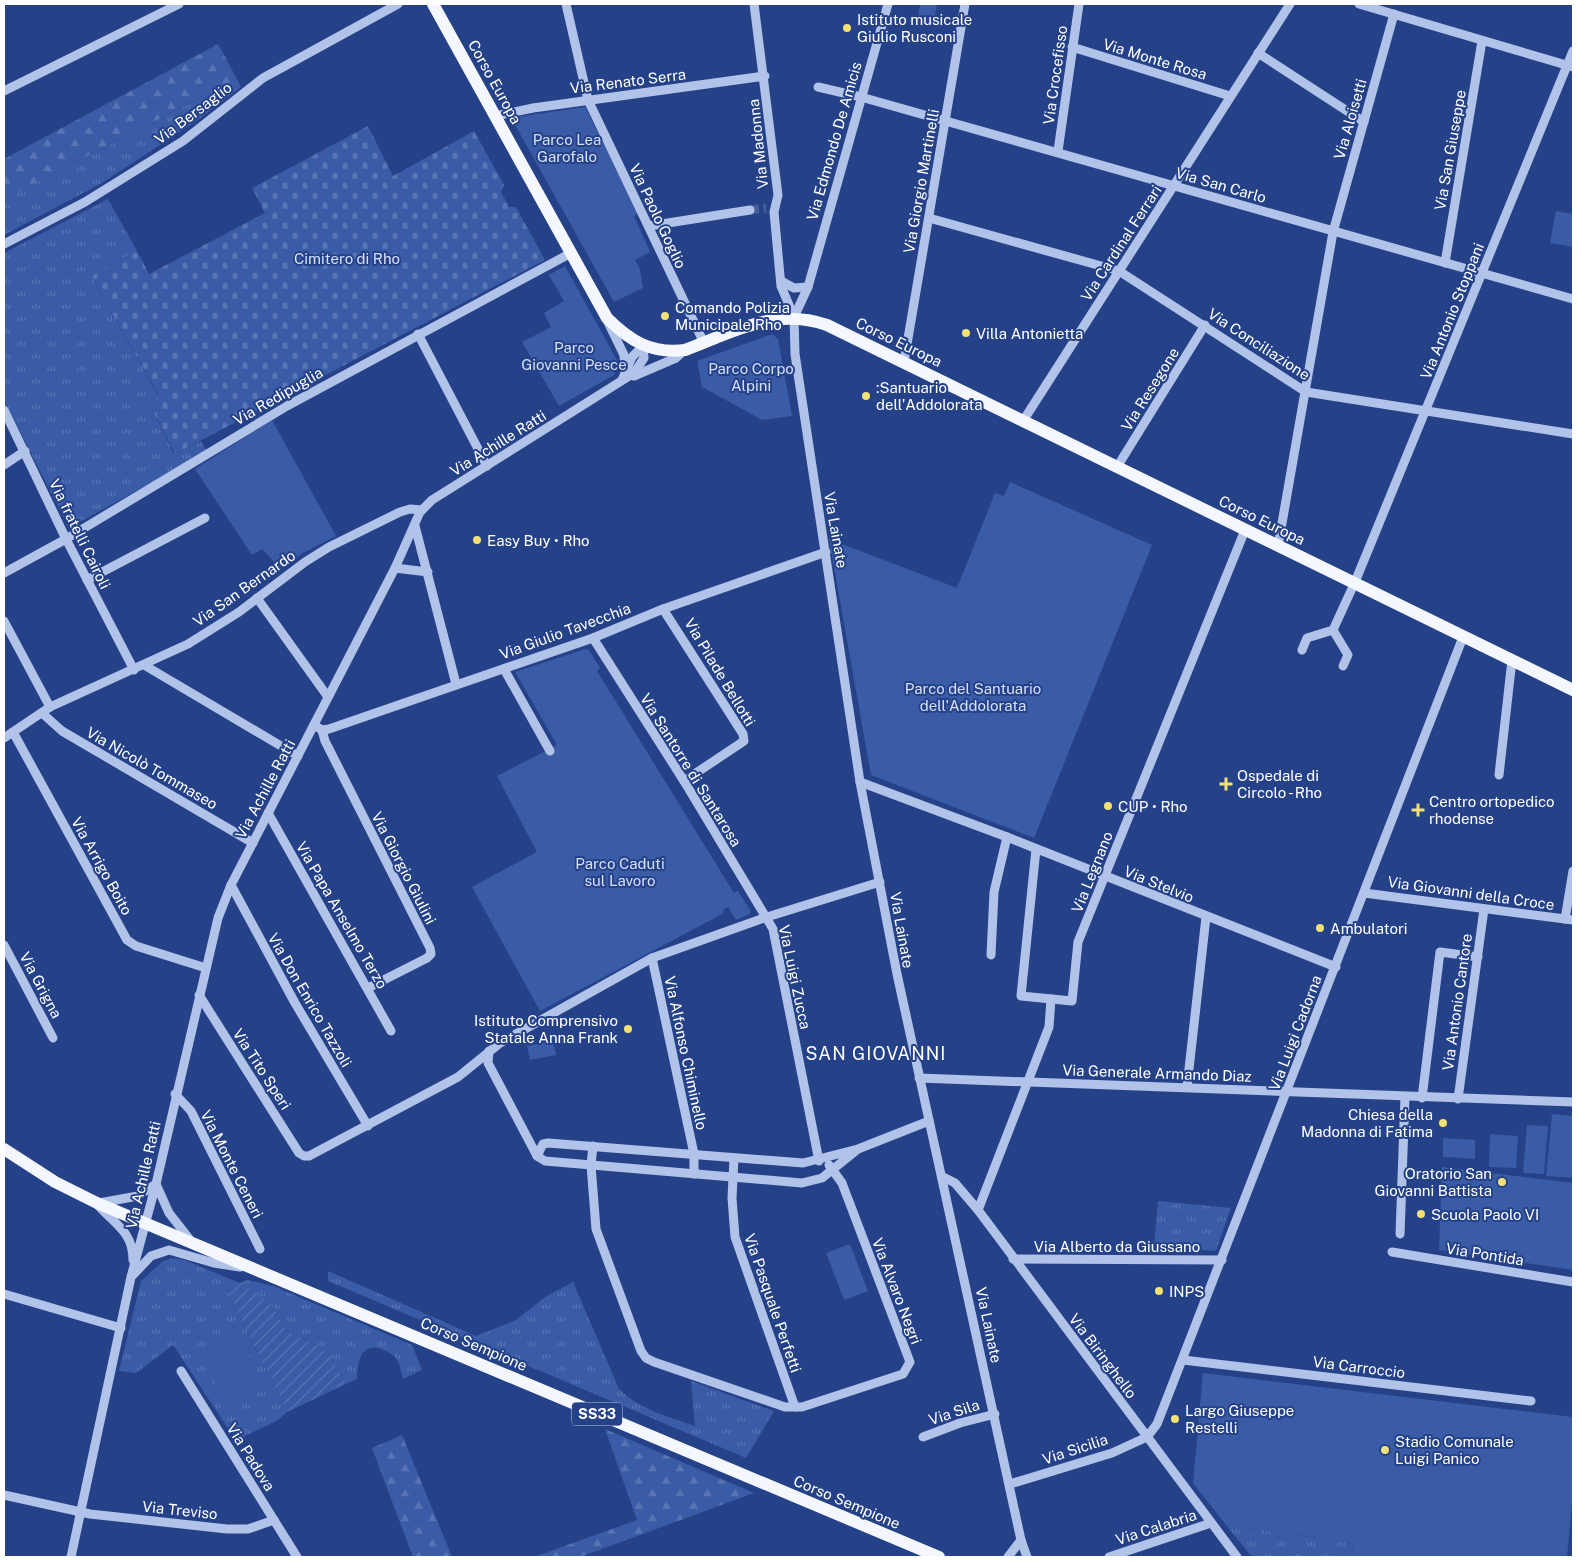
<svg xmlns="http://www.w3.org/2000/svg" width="1577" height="1561" font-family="'Public Sans',sans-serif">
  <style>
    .grass { fill: url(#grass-tufts) }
    .forest { fill: url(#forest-firs) }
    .cemetery { fill: url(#cemetery-stones) }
    .park { fill: #3a5ba5 }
    .garden { fill: url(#garden-furrows) }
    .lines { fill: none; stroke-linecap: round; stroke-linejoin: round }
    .minor-tunnel { stroke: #465e9b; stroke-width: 9; stroke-dasharray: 9 4.5; stroke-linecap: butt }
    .minor { stroke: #b2c3e9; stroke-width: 9 }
    .major { stroke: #f5f7fe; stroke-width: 12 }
    .poi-dot { fill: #f3e176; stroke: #254289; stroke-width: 2 }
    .labels { text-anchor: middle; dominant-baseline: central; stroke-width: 4; stroke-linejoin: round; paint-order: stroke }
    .shield { fill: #254289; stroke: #bec6dc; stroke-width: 1 }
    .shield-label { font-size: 14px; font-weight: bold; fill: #fff }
    .poi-label { font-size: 15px; fill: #fff; stroke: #254289; text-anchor: start }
    .street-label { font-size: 15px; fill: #fff; stroke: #254289 }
    .park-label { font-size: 15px; fill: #d6e0f7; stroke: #254289 }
    .quarter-label { font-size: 18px; letter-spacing: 1px; fill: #fff; stroke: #254289 }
  </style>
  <defs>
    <pattern id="grass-tufts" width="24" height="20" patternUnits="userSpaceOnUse" patternTransform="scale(1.25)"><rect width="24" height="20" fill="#3a5ba5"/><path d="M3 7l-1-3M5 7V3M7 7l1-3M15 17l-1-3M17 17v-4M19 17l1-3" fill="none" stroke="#5874b2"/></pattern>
    <pattern id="forest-firs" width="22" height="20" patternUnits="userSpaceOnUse" patternTransform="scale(1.25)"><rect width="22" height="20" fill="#3a5ba5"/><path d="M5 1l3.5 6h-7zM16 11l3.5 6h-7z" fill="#5874b2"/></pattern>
    <pattern id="cemetery-stones" width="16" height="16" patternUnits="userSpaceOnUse" patternTransform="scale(1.25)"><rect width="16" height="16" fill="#3a5ba5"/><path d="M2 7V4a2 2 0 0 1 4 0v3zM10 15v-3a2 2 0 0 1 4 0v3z" fill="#5874b2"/></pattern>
    <pattern id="garden-furrows" width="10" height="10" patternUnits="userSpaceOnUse" patternTransform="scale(1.25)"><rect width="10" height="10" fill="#3a5ba5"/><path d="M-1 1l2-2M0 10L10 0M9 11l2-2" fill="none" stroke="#5874b2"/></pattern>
  </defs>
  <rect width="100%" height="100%" fill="#254289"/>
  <g class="grass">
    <polygon points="237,79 241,87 195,122 102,183 4,235 4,199"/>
    <polygon points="108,199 137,251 91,276 159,397 149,403 174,454 201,441 206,450 174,470 69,528 4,400 4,253"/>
    <polygon points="1158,1201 1231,1208 1216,1251 1154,1245"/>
    <path d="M172,1258l12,2 56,23 7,-3 26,6 139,59 10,25 -19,9c-2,-7 -3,-16 -8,-22 -4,-4 -9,-6 -14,-8 -20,-7 -24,14 -24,30l-11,5 -17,-31 -43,-23 -14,-25 -45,-15 60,122 -9,8 -37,18 -10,-5 -58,-88 -37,28 -17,-2 22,-90 21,-19z"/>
    <path d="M328,1271l148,65 40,-16 29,-23 28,-15 46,107c20,20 50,28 76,37l-4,-45 83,30 -28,47 -418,-177z"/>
    <polygon points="1226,1525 1353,1543 1352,1557 1252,1557"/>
  </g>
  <g class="forest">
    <polygon points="218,44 237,79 4,199 4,159"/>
    <polygon points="605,1429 754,1493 580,1557 534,1557 637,1520"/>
    <polygon points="402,1435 452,1557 413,1557 372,1448"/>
  </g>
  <polygon class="cemetery" points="368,126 393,176 474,131 504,185 501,192 509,207 516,207 545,260 175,454 149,403 159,396 91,276 137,251 149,274 265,213 252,188"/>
  <g class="park">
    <polygon points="920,4 937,4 934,20 918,17"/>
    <polygon points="585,107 638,213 634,216 650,252 635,260 640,269 643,288 614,302 514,123 516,117"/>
    <polygon points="1556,211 1573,214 1573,247 1550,243"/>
    <polygon points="565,266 618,362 614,375 559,406 522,342 551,327 544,313 564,301 549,275"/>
    <polygon points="772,334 778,339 792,416 762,420 702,387 697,361"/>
    <polygon points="272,420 336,536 303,553 281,569 262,549 252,555 195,469"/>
    <polygon points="1010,482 1152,545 1034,838 871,775 829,539 957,588 995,493 1004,496"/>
    <polygon points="585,649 589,650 600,668 597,671 734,893 738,891 750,910 750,914 736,920 728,907 723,910 724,913 540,1011 472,887 537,852 497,776 557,745 515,672"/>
    <polygon points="553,1041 556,1055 530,1060 527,1046"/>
    <polygon points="1552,1114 1573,1116 1573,1178 1546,1176"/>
    <polygon points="1527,1125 1548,1126 1544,1174 1523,1173"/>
    <polygon points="1490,1134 1518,1136 1516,1168 1489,1167"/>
    <polygon points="1443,1138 1475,1140 1475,1159 1443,1157"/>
    <polygon points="1442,1167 1573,1183 1573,1270 1439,1250"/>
    <polygon points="850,1244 868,1291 844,1300 826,1253"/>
    <polygon points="235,1331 265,1384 229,1405 199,1352"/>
    <polygon points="1203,1373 1573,1417 1573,1494 1567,1557 1352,1557 1353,1543 1226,1525 1193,1483"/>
  </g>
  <polygon class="garden" points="241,1283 272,1305 286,1330 329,1353 346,1384 287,1412 227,1290"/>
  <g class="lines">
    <polyline class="minor-tunnel" points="750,210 766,208"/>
    <g class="minor">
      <polyline points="566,4 588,100 704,343"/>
      <polyline points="754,4 778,195 774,212 781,286 794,317"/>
      <polyline points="888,4 808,287 794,317 795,354 860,782 897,974 1021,1540 1027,1557"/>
      <polyline points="1359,4 1573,67"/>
      <polyline points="1072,47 1230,96"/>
      <polyline points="1258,53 1364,122"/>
      <polyline points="818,87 861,97"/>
      <polyline points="4,91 179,4"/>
      <polyline points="861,97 1573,299"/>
      <polyline points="495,116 533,108 765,76"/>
      <polyline points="1058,151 1079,4"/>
      <polyline points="929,218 1119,271 1306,392 1573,434"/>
      <polyline points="649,226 750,210"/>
      <polyline points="4,244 85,202 183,141 263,78 398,4"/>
      <polyline points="1445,263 1482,41"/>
      <polyline points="781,281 794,288 808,287"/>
      <polyline points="607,320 624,355 625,368"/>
      <polyline points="418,334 487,466"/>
      <polyline points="904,362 965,4"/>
      <polyline points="634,376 676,358 685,350"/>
      <polyline points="4,410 66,539 134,670"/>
      <polyline points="1023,421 1290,4"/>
      <polyline points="4,465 25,451"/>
      <polyline points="1117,467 1205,325"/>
      <polyline points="415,526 456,684"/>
      <polyline points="1278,546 1333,232 1394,14"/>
      <polyline points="395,568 428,572"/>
      <polyline points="4,573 66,539 287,406 571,253"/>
      <polyline points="87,580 205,518"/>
      <polyline points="257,598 328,697"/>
      <polyline points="663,609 743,734 744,741 684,781"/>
      <polyline points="4,621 50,707"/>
      <polyline points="1333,630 1348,655 1343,666"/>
      <polyline points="593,638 684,781 773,929 819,1161"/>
      <polyline points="1302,650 1307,638 1333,630 1355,582 1573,51"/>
      <polyline points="144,665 298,756"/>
      <polyline points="504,669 550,751"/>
      <polyline points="42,713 62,731 253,843"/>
      <polyline points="314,725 322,730 329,729 593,638 663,609 826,552"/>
      <polyline points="322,730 325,741 430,948 431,954 427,958 368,988"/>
      <polyline points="13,732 127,940 136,946 206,968"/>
      <polyline points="4,738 50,707 188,644 239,612 305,562 329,547 400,512 410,509 422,510"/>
      <polyline points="1499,775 1512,660"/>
      <polyline points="860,782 1007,837 1336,967"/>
      <polyline points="268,813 391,1031"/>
      <polyline points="1036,849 1021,996 1072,1001 1078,942 1245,530"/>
      <polyline points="231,885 295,1003 368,1126"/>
      <polyline points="1364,893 1573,920"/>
      <polyline points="1565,919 1573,871"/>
      <polyline points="4,945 53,1038"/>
      <polyline points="991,955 994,892 1007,837"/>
      <polyline points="652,958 694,1154 694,1174"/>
      <polyline points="199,995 299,1153 304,1156 309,1156 458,1077 500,1043 652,958 767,917 880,882"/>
      <polyline points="489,1051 488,1063 537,1156"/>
      <polyline points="919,1078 1573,1102"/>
      <polyline points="1187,1087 1206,917"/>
      <polyline points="175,1094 191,1111 260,1249"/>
      <polyline points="1422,1098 1440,952 1478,957"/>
      <polyline points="1458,1099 1484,909"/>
      <polyline points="593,1146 591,1165 596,1229 641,1351 646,1358 654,1362 785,1407 802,1407 903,1374 910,1362 842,1183 829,1165"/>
      <polyline points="858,1149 822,1178 802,1183 545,1161 537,1156 543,1144 548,1143 803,1163 858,1149 929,1121"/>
      <polyline points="734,1158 732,1198 735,1237 795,1407"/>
      <polyline points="943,1177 955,1183 978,1210 1237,1557"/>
      <polyline points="156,1184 169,1213 191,1241"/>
      <polyline points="99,1203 138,1196 156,1184"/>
      <path d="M97,1204c17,20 36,27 36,56"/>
      <polyline points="978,1210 1049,1027 1051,999"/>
      <polyline points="1400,1234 1405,1097"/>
      <polyline points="1392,1252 1573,1282"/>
      <polyline points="1013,1259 1222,1260"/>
      <polyline points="133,1275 151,1256 169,1250 214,1263 240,1267"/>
      <polyline points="4,1294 121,1328"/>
      <polyline points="1183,1360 1531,1401"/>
      <polyline points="181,1371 297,1557"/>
      <polyline points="923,1437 960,1423 995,1414"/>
      <polyline points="1010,1484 1112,1453 1147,1437 1157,1424 1463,637"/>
      <polyline points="4,1495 90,1514 227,1529 248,1529 274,1520"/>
      <polyline points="71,1557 131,1277 156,1184 218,918 231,885 395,568 420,512 432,500 634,373 644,358 643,346 632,357 622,380"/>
      <polyline points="1008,1557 1021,1540"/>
      <polyline points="1109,1557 1211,1523"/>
    </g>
    <g class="major">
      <path d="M433,4l174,314c23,23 44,36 78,32 49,-18 88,-43 142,-25l746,365"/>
      <polyline points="4,1149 55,1182 97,1203 939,1557"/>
    </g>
  </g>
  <g class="poi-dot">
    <circle cx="847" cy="28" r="5"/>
    <circle cx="665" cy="316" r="5"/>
    <circle cx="966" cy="333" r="5"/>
    <circle cx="866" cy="396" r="5"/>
    <circle cx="477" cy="540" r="5"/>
    <path d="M1223.5 776.5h5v5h5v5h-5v5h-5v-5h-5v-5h5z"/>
    <circle cx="1108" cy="806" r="5"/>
    <path d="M1415.5 802.5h5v5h5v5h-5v5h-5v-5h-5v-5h5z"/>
    <circle cx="1320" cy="928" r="5"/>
    <circle cx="628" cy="1029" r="5"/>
    <circle cx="1443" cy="1123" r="5"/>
    <circle cx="1502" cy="1182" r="5"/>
    <circle cx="1421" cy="1214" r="5"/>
    <circle cx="1159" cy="1291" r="5"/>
    <circle cx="1175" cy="1419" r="5"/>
    <circle cx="1385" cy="1450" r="5"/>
  </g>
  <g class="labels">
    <rect class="shield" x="572" y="1402.5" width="50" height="23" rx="4"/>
    <g class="shield-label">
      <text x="597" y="1414">SS33</text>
    </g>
    <g class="poi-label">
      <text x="857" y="19">Istituto musicale<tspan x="857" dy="17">Giulio Rusconi</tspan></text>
      <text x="675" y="307">Comando Polizia<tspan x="675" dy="17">Municipale Rho</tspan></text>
      <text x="976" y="333">Villa Antonietta</text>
      <text x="876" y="387">:Santuario<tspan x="876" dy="17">dell'Addolorata</tspan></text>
      <text x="487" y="540">Easy Buy • Rho</text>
      <text x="1237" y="775">Ospedale di<tspan x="1237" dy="17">Circolo - Rho</tspan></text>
      <text x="1429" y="801">Centro ortopedico<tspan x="1429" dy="17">rhodense</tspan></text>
      <text x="1118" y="806">CUP • Rho</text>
      <text x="1330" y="928">Ambulatori</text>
      <text x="618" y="1020" text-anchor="end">Istituto Comprensivo<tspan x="618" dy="17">Statale Anna Frank</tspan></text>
      <text x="1433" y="1114" text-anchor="end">Chiesa della<tspan x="1433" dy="17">Madonna di Fatima</tspan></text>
      <text x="1492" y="1173" text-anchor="end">Oratorio San<tspan x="1492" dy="17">Giovanni Battista</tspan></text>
      <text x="1431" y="1214">Scuola Paolo VI</text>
      <text x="1169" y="1291">INPS</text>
      <text x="1185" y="1410">Largo Giuseppe<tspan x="1185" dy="17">Restelli</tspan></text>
      <text x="1395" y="1441">Stadio Comunale<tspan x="1395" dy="17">Luigi Panico</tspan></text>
    </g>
    <g class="street-label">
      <text transform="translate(1155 59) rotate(17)">Via Monte Rosa</text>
      <text transform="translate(1055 75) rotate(-82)">Via Crocefisso</text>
      <text transform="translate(628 81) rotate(-7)">Via Renato Serra</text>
      <text transform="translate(495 82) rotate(61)">Corso Europa</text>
      <text transform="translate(193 113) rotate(-37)">Via Bersaglio</text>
      <text transform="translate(1350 119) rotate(-74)">Via Aloisetti</text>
      <text transform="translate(834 141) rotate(-74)">Via Edmondo De Amicis</text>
      <text transform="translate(758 144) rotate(-96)">Via Madonna</text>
      <text transform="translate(1450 150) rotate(-80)">Via San Giuseppe</text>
      <text transform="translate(921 181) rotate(-80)">Via Giorgio Martinelli</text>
      <text transform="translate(1221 185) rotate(16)">Via San Carlo</text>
      <text transform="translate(658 216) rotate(65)">Via Paolo Goglio</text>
      <text transform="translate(1121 243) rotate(-57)">Via Cardinal Ferrari</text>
      <text transform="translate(1452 311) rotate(-68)">Via Antonio Stoppani</text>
      <text transform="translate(899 342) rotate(26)">Corso Europa</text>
      <text transform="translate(1259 344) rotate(33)">Via Conciliazione</text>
      <text transform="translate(1150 389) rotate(-58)">Via Resegone</text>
      <text transform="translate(278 396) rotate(-30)">Via Redipuglia</text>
      <text transform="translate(498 443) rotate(-32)">Via Achille Ratti</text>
      <text transform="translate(1262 520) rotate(26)">Corso Europa</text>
      <text transform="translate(836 530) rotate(80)">Via Lainate</text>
      <text transform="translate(80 534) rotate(64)">Via fratelli Cairoli</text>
      <text transform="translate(244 588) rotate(-35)">Via San Bernardo</text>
      <text transform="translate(565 631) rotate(-20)">Via Giulio Tavecchia</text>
      <text transform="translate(720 672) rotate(59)">Via Pilade Bellotti</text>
      <text transform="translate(152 768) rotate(30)">Via Nicolò Tommaseo</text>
      <text transform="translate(691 770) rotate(58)">Via Santorre di Santarosa</text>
      <text transform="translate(265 789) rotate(-62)">Via Achille Ratti</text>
      <text transform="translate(102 866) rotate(61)">Via Arrigo Boito</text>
      <text transform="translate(404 868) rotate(63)">Via Giorgio Giulini</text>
      <text transform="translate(1092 872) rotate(-68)">Via Legnano</text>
      <text transform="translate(1159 884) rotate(22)">Via Stelvio</text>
      <text transform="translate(1471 893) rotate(8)">Via Giovanni della Croce</text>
      <text transform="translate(342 915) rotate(60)">Via Papa Anselmo Terzo</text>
      <text transform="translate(902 930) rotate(80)">Via Lainate</text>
      <text transform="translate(795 977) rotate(78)">Via Luigi Zucca</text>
      <text transform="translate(41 985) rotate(62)">Via Grigna</text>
      <text transform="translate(310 1000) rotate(60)">Via Don Enrico Tazzoli</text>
      <text transform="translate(1457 1002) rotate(-82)">Via Antonio Cantore</text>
      <text transform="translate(1295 1033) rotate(-69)">Via Luigi Cadorna</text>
      <text transform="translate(686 1053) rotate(78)">Via Alfonso Chiminello</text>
      <text transform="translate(262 1069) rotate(57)">Via Tito Speri</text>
      <text transform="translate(1157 1073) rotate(2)">Via Generale Armando Diaz</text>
      <text transform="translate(232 1164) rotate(63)">Via Monte Ceneri</text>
      <text transform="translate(143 1175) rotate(-77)">Via Achille Ratti</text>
      <text x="1117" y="1246">Via Alberto da Giussano</text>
      <text transform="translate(1485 1254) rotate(9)">Via Pontida</text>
      <text transform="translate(897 1291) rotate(69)">Via Alvaro Negri</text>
      <text transform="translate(773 1303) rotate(71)">Via Pasquale Perfetti</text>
      <text transform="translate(989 1325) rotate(78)">Via Lainate</text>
      <text transform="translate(474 1344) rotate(23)">Corso Sempione</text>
      <text transform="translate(1103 1356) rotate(53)">Via Biringhello</text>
      <text transform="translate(1359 1367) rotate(7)">Via Carroccio</text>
      <text transform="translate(954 1412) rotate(-18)">Via Sila</text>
      <text transform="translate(1075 1449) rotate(-18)">Via Sicilia</text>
      <text transform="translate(251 1457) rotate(58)">Via Padova</text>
      <text transform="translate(847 1502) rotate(23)">Corso Sempione</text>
      <text transform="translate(180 1510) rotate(6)">Via Treviso</text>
      <text transform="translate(1156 1527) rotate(-18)">Via Calabria</text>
    </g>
    <g class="park-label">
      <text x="567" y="139">Parco Lea<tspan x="567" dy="17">Garofalo</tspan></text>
      <text x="347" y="258">Cimitero di Rho</text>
      <text x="574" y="347">Parco<tspan x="574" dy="17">Giovanni Pesce</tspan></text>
      <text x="751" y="368">Parco Corpo<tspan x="751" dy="17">Alpini</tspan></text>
      <text x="973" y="688">Parco del Santuario<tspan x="973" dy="17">dell'Addolorata</tspan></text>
      <text x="620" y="863">Parco Caduti<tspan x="620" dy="17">sul Lavoro</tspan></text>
    </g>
    <g class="quarter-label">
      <text x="876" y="1053">SAN GIOVANNI</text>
    </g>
  </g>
  <rect width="1577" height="1561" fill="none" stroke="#ffffff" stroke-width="10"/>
</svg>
